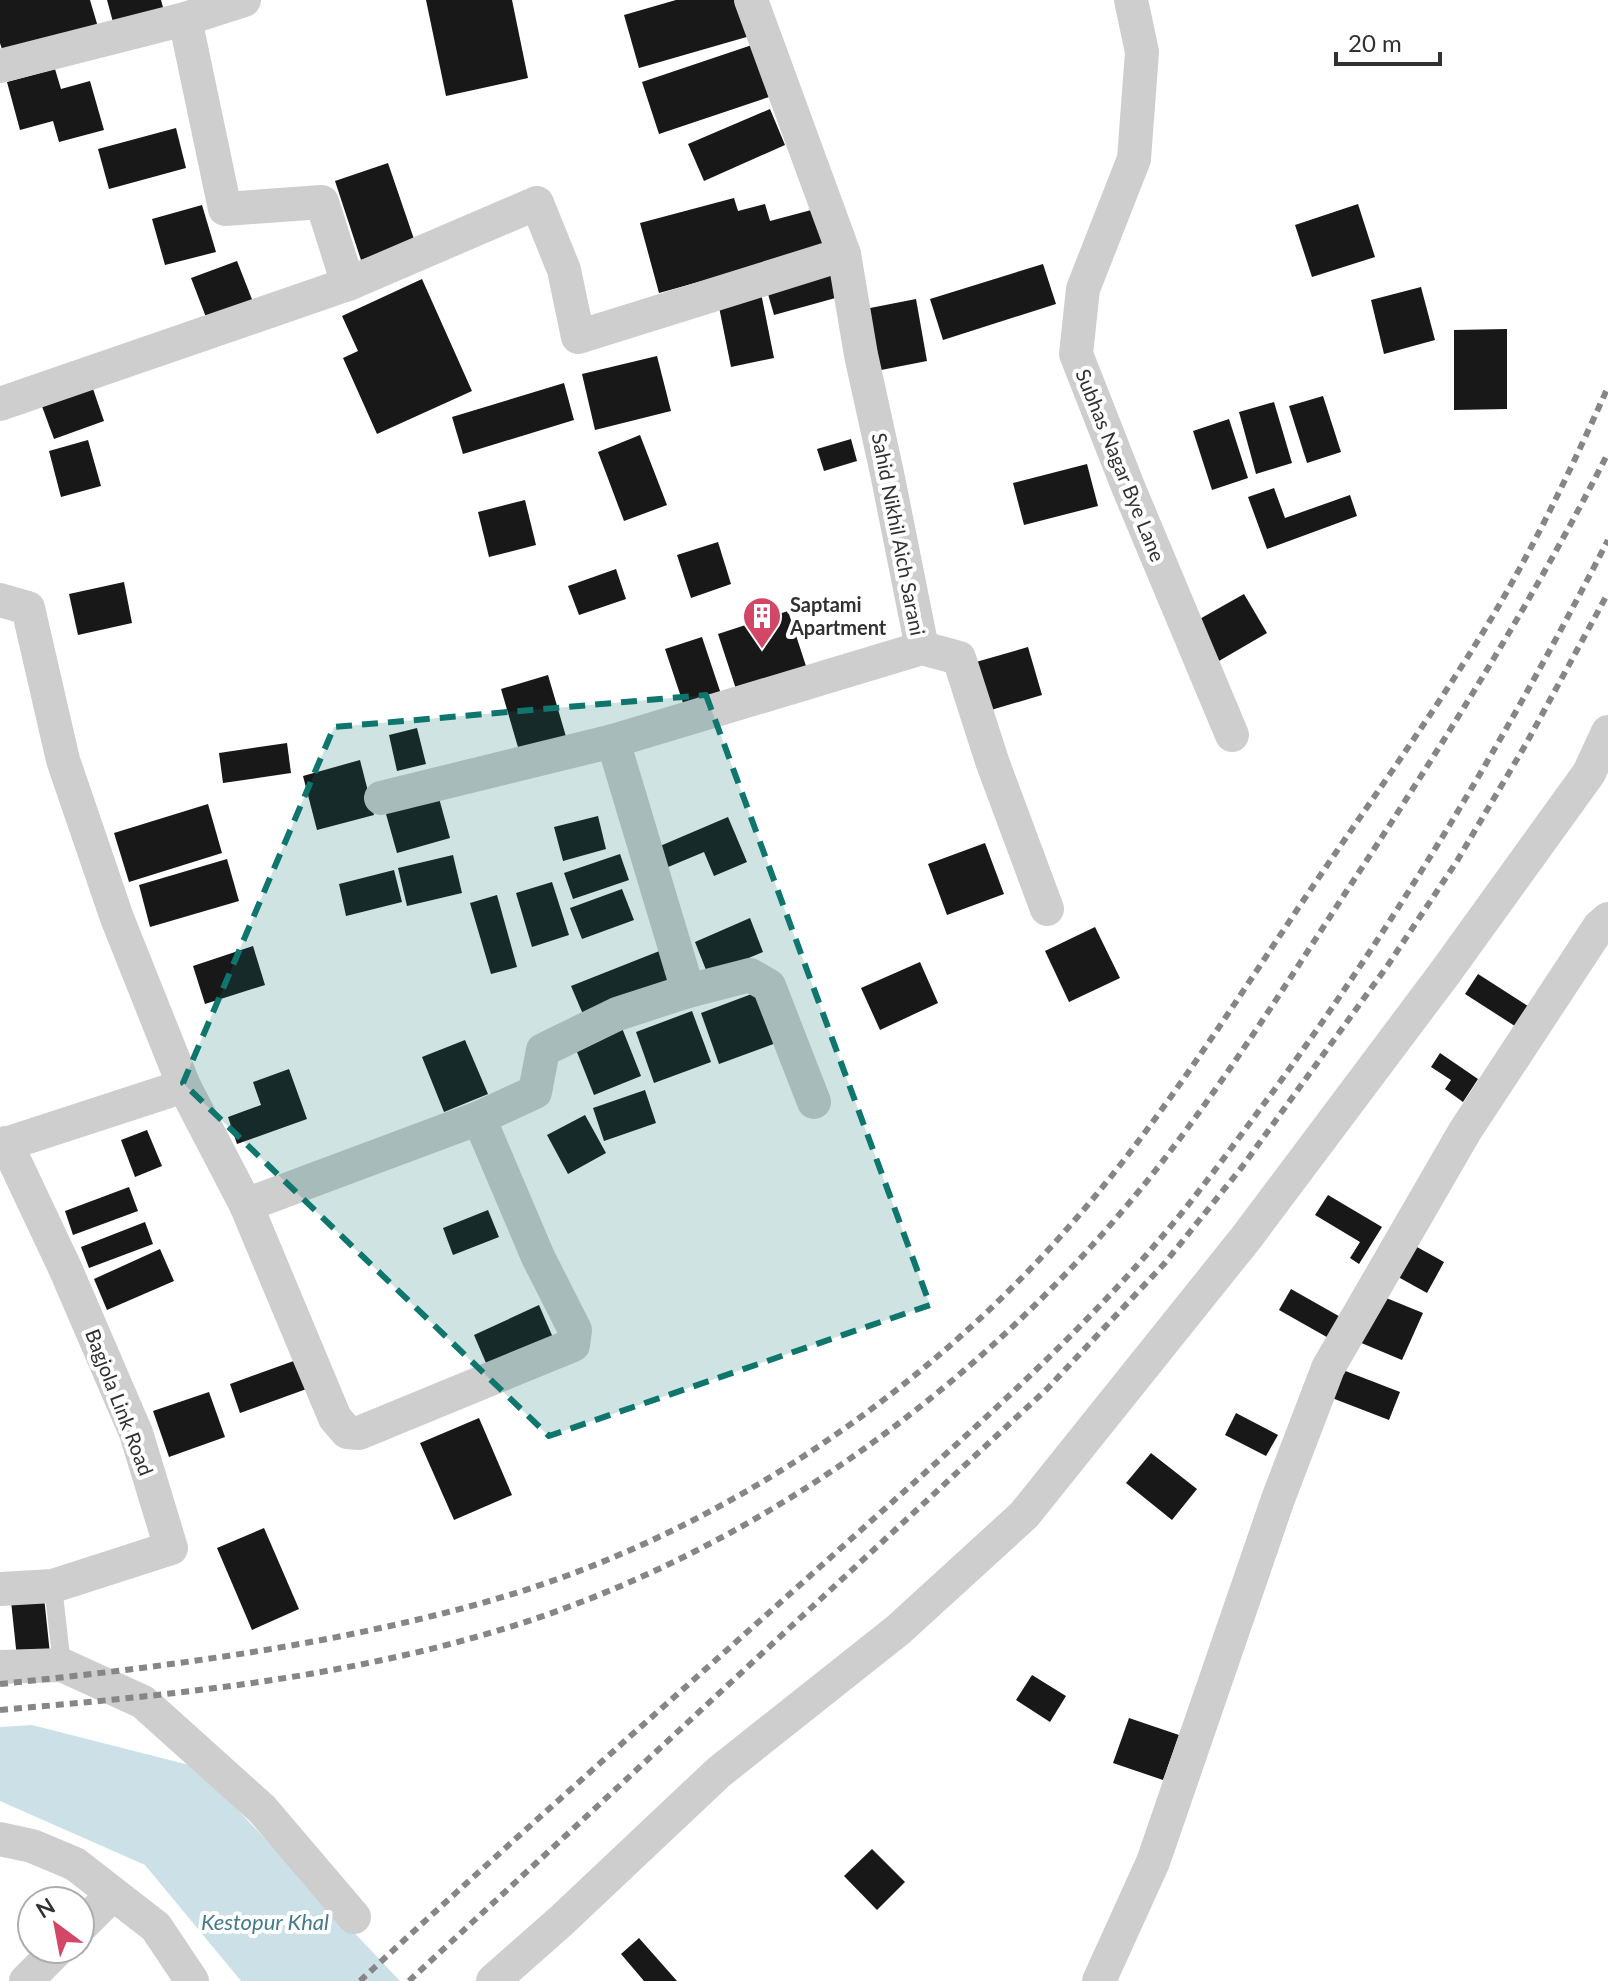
<svg xmlns="http://www.w3.org/2000/svg" width="1608" height="1981" font-family="Lato,sans-serif">
  <style>
    .water { fill: #cce1e7 }
    .building { fill: #181818 }
    .lines { fill: none; stroke-linecap: round; stroke-linejoin: round }
    .service { stroke: #cecece; stroke-width: 18 }
    .minor { stroke: #cecece; stroke-width: 34 }
    .rail { stroke: #868686; stroke-width: 6; stroke-dasharray: 8 6; stroke-linecap: butt }
    .marked { fill: #0f766e; fill-opacity: 0.2; stroke: #0f766e; stroke-width: 6; stroke-dasharray: 16 10; stroke-linejoin: round }
    .labels { text-anchor: middle; dominant-baseline: central; stroke-width: 8; stroke-linejoin: round; paint-order: stroke }
    .street-label { font-size: 20px; fill: #313131; stroke: #fff }
    .poi-label { font-size: 20px; font-weight: bold; fill: #313131; stroke: #fff; text-anchor: start }
    .water-label { font-size: 22px; font-style: italic; fill: #467b8b; stroke: #fff }
  </style>
  <rect width="100%" height="100%" fill="#fff"/>
  <polygon class="water" points="32,1725 197,1767 400,1981 241,1981 145,1865 0,1801 0,1727"/>
  <g class="building">
    <polygon points="0,0 90,0 98,27 4,56 0,43"/>
    <polygon points="107,0 161,0 164,11 114,26"/>
    <polygon points="426,0 512,0 528,78 446,96"/>
    <polygon points="676,0 740,0 750,36 639,68 624,15"/>
    <polygon points="752,45 769,97 659,134 642,82"/>
    <polygon points="55,69 61,89 90,81 104,130 59,142 53,121 20,130 7,82"/>
    <polygon points="770,109 785,145 704,181 688,144"/>
    <polygon points="176,128 186,168 109,189 98,149"/>
    <polygon points="388,163 415,242 361,260 335,181"/>
    <polygon points="734,198 738,211 765,204 770,221 815,209 825,247 659,293 640,223"/>
    <polygon points="1358,204 1375,257 1312,277 1295,225"/>
    <polygon points="202,205 216,252 165,265 152,219"/>
    <polygon points="237,261 255,307 209,325 191,278"/>
    <polygon points="1043,264 1056,304 943,340 930,299"/>
    <polygon points="831,268 839,297 774,315 766,287"/>
    <polygon points="422,279 472,391 377,434 343,358 358,351 342,316"/>
    <polygon points="1421,287 1435,340 1384,354 1371,300"/>
    <polygon points="761,293 774,358 731,367 718,302"/>
    <polygon points="916,299 927,361 876,371 865,309"/>
    <polygon points="1507,329 1507,409 1454,410 1454,330"/>
    <polygon points="657,356 671,411 595,430 582,374"/>
    <polygon points="91,383 104,421 54,439 40,401"/>
    <polygon points="564,383 574,420 463,454 452,417"/>
    <polygon points="1323,396 1341,452 1307,463 1289,406"/>
    <polygon points="1274,402 1292,463 1256,474 1239,412"/>
    <polygon points="1229,419 1248,478 1212,490 1193,431"/>
    <polygon points="640,435 667,505 624,521 598,452"/>
    <polygon points="851,439 857,461 824,471 817,449"/>
    <polygon points="88,440 101,486 61,497 49,451"/>
    <polygon points="1087,464 1098,506 1024,525 1013,483"/>
    <polygon points="1274,488 1285,518 1350,495 1357,516 1267,549 1248,497"/>
    <polygon points="525,500 536,545 489,557 478,512"/>
    <polygon points="718,542 731,584 691,598 677,555"/>
    <polygon points="616,569 626,599 579,615 568,586"/>
    <polygon points="124,582 132,623 78,635 69,594"/>
    <polygon points="1244,594 1267,633 1212,665 1189,625"/>
    <polygon points="788,611 806,666 736,689 718,634"/>
    <polygon points="702,637 722,697 685,709 665,649"/>
    <polygon points="1028,647 1042,695 991,710 976,662"/>
    <polygon points="548,675 567,740 520,754 501,689"/>
    <polygon points="417,728 426,764 397,771 389,735"/>
    <polygon points="287,743 291,773 223,783 219,753"/>
    <polygon points="360,760 374,815 317,830 303,776"/>
    <polygon points="437,791 450,838 397,853 384,807"/>
    <polygon points="208,804 222,853 129,882 114,833"/>
    <polygon points="598,816 606,849 563,861 554,827"/>
    <polygon points="728,817 747,862 714,876 704,852 661,870 653,849"/>
    <polygon points="985,843 1004,894 947,915 928,864"/>
    <polygon points="620,854 629,880 573,899 564,873"/>
    <polygon points="453,855 462,893 407,906 398,868"/>
    <polygon points="227,859 239,901 150,927 139,885"/>
    <polygon points="394,870 402,902 346,916 339,884"/>
    <polygon points="552,882 569,935 532,947 516,893"/>
    <polygon points="622,889 634,920 582,939 570,908"/>
    <polygon points="497,895 517,967 491,974 470,903"/>
    <polygon points="750,918 763,952 708,975 695,942"/>
    <polygon points="1095,927 1120,978 1069,1002 1045,951"/>
    <polygon points="253,946 265,985 205,1004 193,966"/>
    <polygon points="662,950 675,983 585,1019 571,986"/>
    <polygon points="920,962 938,1003 880,1030 861,988"/>
    <polygon points="1478,974 1531,1008 1518,1028 1465,994"/>
    <polygon points="757,992 776,1043 719,1064 701,1013"/>
    <polygon points="692,1011 711,1062 654,1083 636,1032"/>
    <polygon points="622,1028 641,1076 594,1095 575,1047"/>
    <polygon points="465,1040 488,1094 444,1112 422,1057"/>
    <polygon points="1440,1053 1478,1079 1463,1102 1445,1089 1451,1080 1431,1067"/>
    <polygon points="289,1069 307,1119 237,1144 228,1117 261,1105 253,1082"/>
    <polygon points="645,1090 656,1123 604,1141 593,1108"/>
    <polygon points="585,1115 606,1153 568,1174 547,1135"/>
    <polygon points="147,1130 162,1166 135,1177 121,1140"/>
    <polygon points="129,1187 138,1211 73,1235 65,1211"/>
    <polygon points="1328,1195 1382,1227 1359,1264 1350,1258 1360,1242 1315,1215"/>
    <polygon points="488,1210 499,1237 453,1255 443,1228"/>
    <polygon points="145,1222 153,1244 89,1268 81,1247"/>
    <polygon points="1408,1242 1444,1262 1427,1293 1391,1273"/>
    <polygon points="160,1249 174,1281 107,1310 94,1279"/>
    <polygon points="1291,1289 1344,1319 1332,1340 1279,1310"/>
    <polygon points="1379,1295 1423,1313 1402,1360 1359,1342"/>
    <polygon points="539,1305 554,1340 489,1370 474,1335"/>
    <polygon points="302,1358 312,1387 240,1413 230,1384"/>
    <polygon points="1343,1370 1400,1392 1389,1420 1332,1398"/>
    <polygon points="209,1392 225,1437 169,1457 153,1411"/>
    <polygon points="1236,1413 1278,1435 1266,1456 1225,1435"/>
    <polygon points="479,1418 512,1495 454,1520 420,1443"/>
    <polygon points="1151,1453 1197,1489 1172,1520 1126,1483"/>
    <polygon points="264,1528 299,1609 252,1630 217,1548"/>
    <polygon points="44,1597 50,1654 17,1658 11,1601"/>
    <polygon points="1032,1675 1066,1696 1050,1722 1016,1700"/>
    <polygon points="1129,1718 1179,1735 1163,1780 1113,1763"/>
    <polygon points="872,1849 905,1882 877,1910 844,1876"/>
    <polygon points="639,1938 677,1981 644,1981 621,1954"/>
  </g>
  <g class="lines">
    <polyline class="service" points="53,1586 62,1665"/>
    <g class="minor">
      <polyline points="1131,0 1142,52 1134,159 1083,289 1076,354 1129,489 1232,735"/>
      <polyline points="185,19 225,209 322,202 348,284"/>
      <polyline points="0,66 185,19 244,0"/>
      <polyline points="0,404 348,284 537,203 564,270 578,337 844,254"/>
      <polyline points="0,600 28,608 63,760 117,918 184,1086"/>
      <polyline points="922,648 959,658 992,761 1047,909"/>
      <polyline points="381,798 613,741"/>
      <polyline points="688,991 613,741 922,648 887,473 861,355 844,254 751,0"/>
      <polyline points="0,1146 184,1086 246,1205 335,1418 347,1432 359,1433 573,1345 575,1330 538,1257 479,1118"/>
      <polyline points="246,1205 479,1118 535,1092 543,1050 617,1014 688,991 750,975 769,986 814,1102"/>
      <polyline points="0,1589 53,1586 171,1548 136,1433 65,1268 6,1143"/>
      <polyline points="0,1667 62,1665 143,1702 262,1809 354,1917"/>
      <polyline points="0,1839 32,1846 75,1864 156,1927 192,1981"/>
      <polyline points="80,1927 113,1894"/>
      <polyline points="26,1981 58,1949"/>
      <polyline points="493,1981 561,1921 719,1772 898,1630 1024,1515 1246,1238 1447,970 1589,773 1608,732"/>
      <polyline points="1099,1981 1153,1862 1278,1499 1328,1368 1465,1131 1599,927 1608,919"/>
    </g>
    <g class="rail">
      <path d="M0,1684c164,-17 330,-38 489,-83 223,-63 434,-205 585,-380 87,-100 157,-213 231,-323 57,-85 118,-169 172,-256 51,-82 92,-168 131,-255"/>
      <path d="M0,1710c185,-16 370,-34 546,-95 240,-84 453,-246 609,-444 69,-88 130,-185 191,-279 93,-142 185,-287 262,-439"/>
      <path d="M360,1981c158,-147 321,-289 481,-433 108,-97 218,-192 313,-302 42,-48 80,-102 118,-153 129,-178 236,-358 336,-553"/>
      <polyline points="409,1981 1047,1389 1164,1264 1242,1167 1388,965 1457,861 1526,744 1608,593"/>
    </g>
  </g>
  <path class="marked" d="M706,695l224,610 -381,131 -366,-353 151,-356z"/>
  <defs>
    <symbol id="building-pin" viewBox="-11 -11 22 30"><path d="M0 17L-7.5 6A9.5 9.5 0 1 1 7.5 6Z" fill="#d34766" stroke="#fff"/><path d="M-4-6H4V6H1V3H-1V6H-4ZM-2.5-4.3h1.7v1.8h-1.7ZM.8-4.3h1.7v1.8H.8ZM-2.5-1h1.7V.8h-1.7ZM.8-1h1.7V.8H.8Z" fill="#fff"/></symbol>
  </defs>
  <g fill-rule="evenodd">
    <use href="#building-pin" x="740" y="594" width="44" height="60"/>
  </g>
  <g class="labels">
    <g class="street-label">
      <text transform="translate(1121 465) rotate(68)">Subhas Nagar Bye Lane</text>
      <text transform="translate(899 534) rotate(79)">Sahid Nikhil Aich Sarani</text>
      <text transform="translate(120 1402) rotate(69)">Bagjola Link Road</text>
    </g>
    <g class="poi-label">
      <text x="790" y="604">Saptami<tspan x="790" dy="23">Apartment</tspan></text>
    </g>
    <g class="water-label">
      <text x="265" y="1921">Kestopur Khal</text>
    </g>
  </g>
  <g transform="translate(56 1925) rotate(328)"><circle r="38" fill="#ffffff" stroke="#adadad" stroke-width="2"/>
  <path d="M0-6L14 30L0 20L-14 30Z" fill="#d34766"/>
  <text y="-12" font-size="22" font-weight="bold" text-anchor="middle" fill="#313131">N</text>
  </g>
  <path d="M1336 52v12h104v-12" fill="none" stroke="#313131" stroke-width="4"/>
  <text x="1348" y="52" font-size="24" fill="#313131" stroke="#ffffff" stroke-width="6" paint-order="stroke">20 m</text>
</svg>
